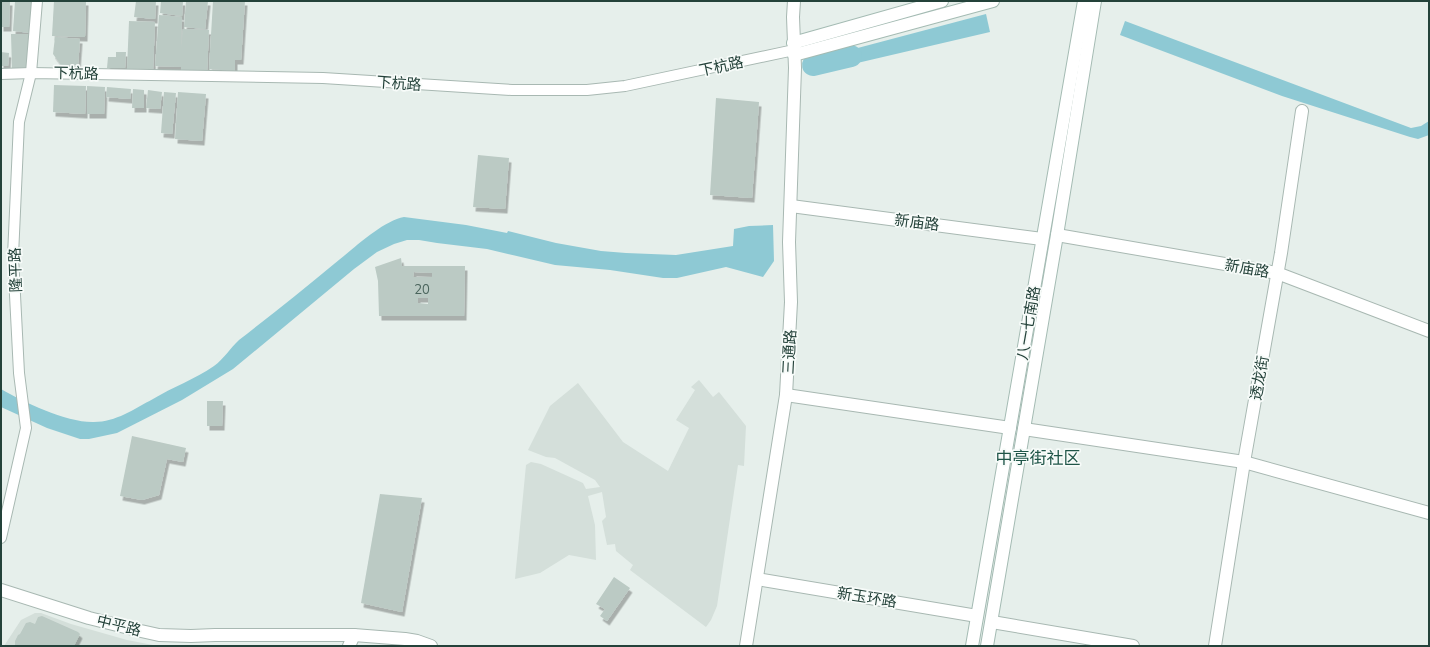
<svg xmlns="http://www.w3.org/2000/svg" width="1430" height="647" font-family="Mulish,'Noto Sans SC',sans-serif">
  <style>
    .built { fill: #d4dfda }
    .water { fill: #8ec9d4 }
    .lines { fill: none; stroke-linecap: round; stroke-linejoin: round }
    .river { stroke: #8ec9d4; stroke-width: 22 }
    .building { fill: #bbcac4; fill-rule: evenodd; filter: url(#shadow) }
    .pedestrian-casing { stroke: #a8b8b2; stroke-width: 12 }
    .minor-casing { stroke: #a8b8b2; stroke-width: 14 }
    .tertiary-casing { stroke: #a8b8b2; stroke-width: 14 }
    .secondary-casing { stroke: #a4bbb3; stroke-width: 14 }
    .pedestrian { stroke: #fff; stroke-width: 10 }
    .minor { stroke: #fff; stroke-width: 12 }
    .tertiary { stroke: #fff; stroke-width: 12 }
    .secondary { stroke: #fff; stroke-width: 12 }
    .labels { text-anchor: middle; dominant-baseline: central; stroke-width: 3.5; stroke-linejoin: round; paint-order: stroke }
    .number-label { font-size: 13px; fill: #4a645c }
    .street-label { font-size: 15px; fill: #24423a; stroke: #f7fbf9 }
    .quarter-label { font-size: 17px; fill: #1f5548; stroke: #f7fbf9 }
  </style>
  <defs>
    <filter id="shadow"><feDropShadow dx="2.5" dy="4.5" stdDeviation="0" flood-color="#0004"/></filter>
  </defs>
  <rect width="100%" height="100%" fill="#e6efeb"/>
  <g class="built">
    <polygon points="699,380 713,397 719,392 746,426 744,466 738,465 717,606 711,620 706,627 630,570 633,565 616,551 615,544 607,545 602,521 606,517 602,492 588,496 595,525 596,560 569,555 540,573 515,579 526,465 531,462 541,464 583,483 586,489 600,487 595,480 555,458 546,457 528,450 550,406 578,383 623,442 668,471 689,428 676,420 695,390 691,387"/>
    <polygon points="35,613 41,613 71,624 127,640 153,645 4,646 21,620"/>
  </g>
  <g class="water">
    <polygon points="986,14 990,32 823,71 820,58"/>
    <polygon points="1125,21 1411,128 1421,126 1429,121 1429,135 1418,139 1410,137 1282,96 1120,35"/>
    <path d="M404,217l62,8 41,8 1,-2 48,12 45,8 25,2 50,2 57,-9 1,-17 15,-3 24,-1 1,36 -11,16 -37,-10 -49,11h-14l-53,-8 -55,-5 -68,-16 -50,-6 -18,-3h-12l-13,4 -17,8 -23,17 -121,100 -51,31 -65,33 -28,6h-9l-33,-11 -46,-21v-18c22,13 67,34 93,33 22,0 40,-13 59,-23 20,-12 42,-20 61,-33 10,-7 16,-18 25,-26 32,-25 64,-50 95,-76 18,-14 48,-43 70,-47z"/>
  </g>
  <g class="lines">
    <polyline class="river" points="813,65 851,56"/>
  </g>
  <g class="building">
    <polygon points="1,1 10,1 9,27 1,27"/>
    <polygon points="15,1 33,1 32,33 13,31"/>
    <polygon points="54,1 86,1 85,37 52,36"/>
    <polygon points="136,1 156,1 155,19 134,17"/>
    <polygon points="161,1 183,1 182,16 160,13"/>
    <polygon points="186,1 208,1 205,29 184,27"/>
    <polygon points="213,1 245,1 241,60 235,60 235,71 209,69"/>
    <polygon points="159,15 182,17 181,48 183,29 209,30 207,72 181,70 181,67 155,66"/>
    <polygon points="129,21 155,22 153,70 127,69"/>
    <polygon points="11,34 29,34 29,68 12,68"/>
    <polygon points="55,37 80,39 78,66 61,65 53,54"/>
    <polygon points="1,52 9,53 8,66 1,66"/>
    <polygon points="116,52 126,52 125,68 107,68 108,57 116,57"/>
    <polygon points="54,85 86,86 85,114 53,112"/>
    <polygon points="87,86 105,87 104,114 87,114"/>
    <polygon points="107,87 131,89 130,99 106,97"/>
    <polygon points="133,89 144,90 144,108 132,108"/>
    <polygon points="148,90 162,92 160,109 146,108"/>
    <polygon points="164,92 176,93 172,134 161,133"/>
    <polygon points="178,92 206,94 202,141 175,139"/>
    <polygon points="716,98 759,102 752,198 710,195"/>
    <polygon points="478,155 509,158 505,209 473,207"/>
    <path d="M401,258l1,8h63l-1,50h-85l-1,-35 -3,-14zM414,272l18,1v4h-19zM418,298h10v6l-10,-1z"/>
    <polygon points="207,401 223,401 222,426 207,426"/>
    <polygon points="132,436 186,448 183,462 167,459 159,495 142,500 120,496"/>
    <polygon points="380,494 422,498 402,612 361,603"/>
    <polygon points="614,577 630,588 607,621 600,616 605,609 596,604"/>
    <polygon points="42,616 78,632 80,634 74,646 15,646 15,641 18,635 20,634 26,623 30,622 35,624 38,617"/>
  </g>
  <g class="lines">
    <defs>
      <g id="pedestrian">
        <polyline points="1,74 31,73 323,78 512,90 587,90 625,86 794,50"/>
        <polyline points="1,538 26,428 19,373 13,256 19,122 31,73 37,1"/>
      </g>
      <g id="minor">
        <polyline points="791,206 1042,239"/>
        <polyline points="1057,235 1277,273"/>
        <polyline points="786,395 1010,428"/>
        <polyline points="1024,429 1244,462"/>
        <polyline points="757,579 977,616"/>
        <polyline points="992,622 1133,646"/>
      </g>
      <g id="tertiary">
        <polyline points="1277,273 1429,331"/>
        <polyline points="1244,462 1429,513"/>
        <polyline points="1,590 89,618 141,631 159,635 191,636 215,635 354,635 405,639 417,641 431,646"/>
        <polyline points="349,646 354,635"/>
        <polyline points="746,646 786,395 791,302 789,242 795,68 793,17 794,1"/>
        <polyline points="1215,646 1244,462 1281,253 1302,111"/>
      </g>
      <g id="secondary">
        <polyline points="793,43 942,1"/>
        <polyline points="794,55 993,1"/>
        <polyline points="972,646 1084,1"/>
        <polyline points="987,646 1057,235 1095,1"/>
      </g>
    </defs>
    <use href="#pedestrian" class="pedestrian-casing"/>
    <use href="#minor" class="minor-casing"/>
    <use href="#tertiary" class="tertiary-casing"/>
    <use href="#secondary" class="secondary-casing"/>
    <use href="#pedestrian" class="pedestrian"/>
    <use href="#minor" class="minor"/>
    <use href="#tertiary" class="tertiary"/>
    <use href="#secondary" class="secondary"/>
  </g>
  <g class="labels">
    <g class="number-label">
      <text x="422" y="289">20</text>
    </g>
    <g class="street-label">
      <text transform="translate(721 66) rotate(-12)">下杭路</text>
      <text transform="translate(76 73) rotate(1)">下杭路</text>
      <text transform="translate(399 83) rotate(4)">下杭路</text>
      <text transform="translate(917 222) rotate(7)">新庙路</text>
      <text transform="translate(1247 268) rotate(10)">新庙路</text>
      <text transform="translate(15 270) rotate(-92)">隆平路</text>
      <text transform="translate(1028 323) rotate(-80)">八一七南路</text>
      <text transform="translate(789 352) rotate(-87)">三通路</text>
      <text transform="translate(1259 378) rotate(-80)">透龙街</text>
      <text transform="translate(867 597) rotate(9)">新玉环路</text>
      <text transform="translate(119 625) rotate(14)">中平路</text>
    </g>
    <g class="quarter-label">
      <text x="1038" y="457">中亭街社区</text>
    </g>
  </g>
  <rect width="1430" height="647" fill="none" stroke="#24423a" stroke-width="4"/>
</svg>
